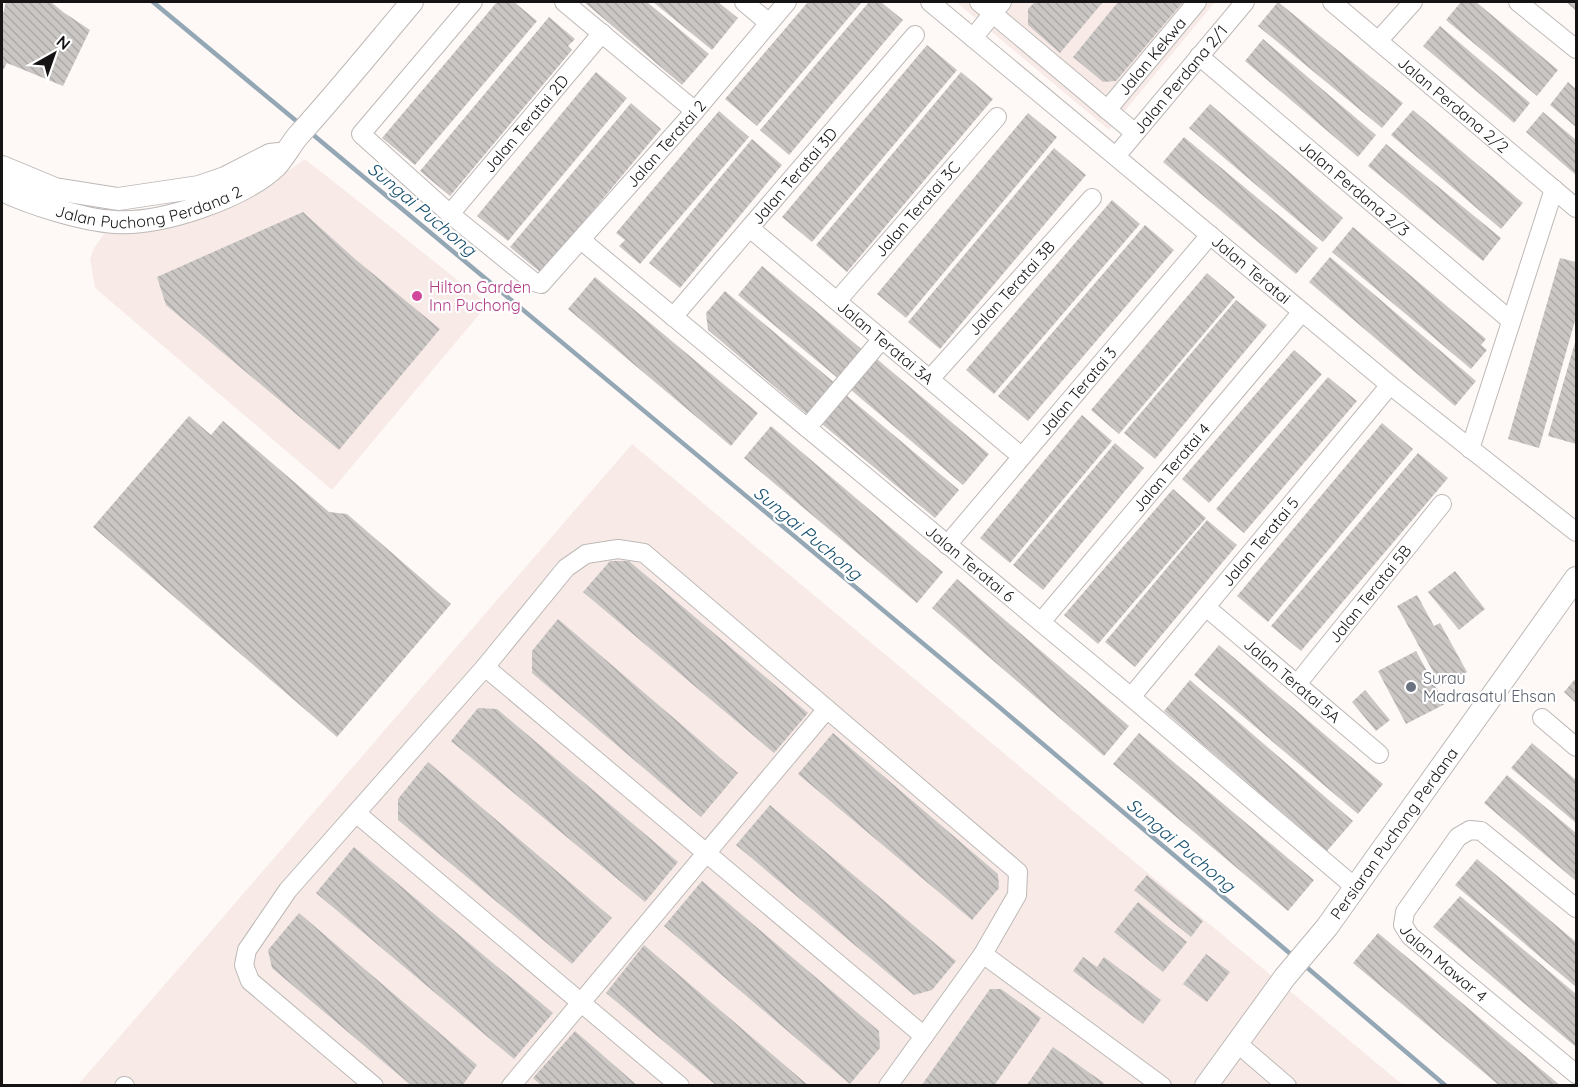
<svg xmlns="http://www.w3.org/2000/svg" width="1578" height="1087" font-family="Quicksand,sans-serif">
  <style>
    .built { fill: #f8ebe7 }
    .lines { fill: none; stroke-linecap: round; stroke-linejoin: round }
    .stream { stroke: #94a7b4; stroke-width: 4.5 }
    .building { fill: url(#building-back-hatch) }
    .minor-casing { stroke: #beb9b7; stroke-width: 20 }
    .tertiary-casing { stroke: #beb9b7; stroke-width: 24 }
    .minor { stroke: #fff; stroke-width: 18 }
    .tertiary { stroke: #fff; stroke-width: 22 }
    .hotel-dot { fill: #d1479c; stroke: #fff; stroke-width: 2 }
    .worship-dot { fill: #6b7280; stroke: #fff; stroke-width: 2 }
    .labels { text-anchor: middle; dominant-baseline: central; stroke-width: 4.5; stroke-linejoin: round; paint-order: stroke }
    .street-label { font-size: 16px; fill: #151313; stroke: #fff }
    .hotel-label { font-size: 16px; fill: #b23c85; stroke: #fff; text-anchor: start }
    .worship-label { font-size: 16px; fill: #5b616d; stroke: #fff; text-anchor: start }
    .water-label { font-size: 18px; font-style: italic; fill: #17506e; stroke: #fff }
  </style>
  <defs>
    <pattern id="building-back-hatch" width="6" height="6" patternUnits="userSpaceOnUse" patternTransform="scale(1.5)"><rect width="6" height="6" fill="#cac6c4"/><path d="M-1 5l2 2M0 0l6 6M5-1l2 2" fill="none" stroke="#ada9a8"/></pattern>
  </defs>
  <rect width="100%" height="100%" fill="#fef9f7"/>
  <g class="built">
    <polygon points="956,2 1215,2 1109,130"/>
    <polygon points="305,159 488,304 332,490 95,288 90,259 94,248 104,234 146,228 260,191"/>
    <polygon points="632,444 1403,1085 77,1086"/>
  </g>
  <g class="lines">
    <g class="stream">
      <polyline points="153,2 300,124"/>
      <polyline points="311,133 998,706 1293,956"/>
      <polyline points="1304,965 1446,1086"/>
    </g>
  </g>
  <g class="building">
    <polygon points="6,2 51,2 63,12 90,30 63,86 7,63 2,72 2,18"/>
    <polygon points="497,2 514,2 537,21 415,165 382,138"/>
    <polygon points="584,2 647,2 709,54 682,85"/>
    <polygon points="653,2 718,2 738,18 712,50"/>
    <polygon points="808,2 862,2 757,126 725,99"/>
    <polygon points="869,2 881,2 903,20 789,155 760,130"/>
    <polygon points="1035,2 1103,2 1060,53 1028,25 1028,9"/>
    <polygon points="1118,2 1183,2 1116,81 1103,82 1073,57"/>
    <polygon points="1278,2 1403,103 1382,128 1258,26"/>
    <polygon points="1461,2 1476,2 1558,70 1537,96 1446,20"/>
    <polygon points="1566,2 1576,2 1576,11 1572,7"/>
    <polygon points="549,17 575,39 568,46 572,50 450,196 420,171"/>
    <polygon points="1440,26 1530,103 1514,123 1423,46"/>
    <polygon points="1263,39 1376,135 1358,157 1245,61"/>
    <polygon points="927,45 957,70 812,242 782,217"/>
    <polygon points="596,72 627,98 508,241 477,216"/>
    <polygon points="961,72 993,99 847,272 816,245"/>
    <polygon points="1568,82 1576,89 1576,127 1550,105"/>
    <polygon points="631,103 661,129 541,273 510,247"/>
    <polygon points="1210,104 1343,218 1323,242 1189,128"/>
    <polygon points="1413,110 1523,203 1501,229 1391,135"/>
    <polygon points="719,111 749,137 640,264 619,246 625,240 616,233"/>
    <polygon points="1543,112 1576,140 1576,175 1526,132"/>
    <polygon points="1028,113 1057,137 906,318 877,294"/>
    <polygon points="1184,137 1318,248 1296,274 1163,162"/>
    <polygon points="752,139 782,165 680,288 649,263"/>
    <polygon points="1386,144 1501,238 1483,261 1368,166"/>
    <polygon points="1054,148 1086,175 940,349 908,322"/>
    <polygon points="1112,200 1140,224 994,394 966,370"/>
    <polygon points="303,212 355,259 440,329 339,450 166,305 157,277"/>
    <polygon points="1145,225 1174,250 1028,421 998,396"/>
    <polygon points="1353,227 1486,339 1481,345 1487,350 1471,369 1332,252"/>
    <polygon points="1330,257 1476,381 1455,406 1309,282"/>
    <polygon points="1560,258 1576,262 1576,317 1539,448 1508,439"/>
    <polygon points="762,266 864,351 840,380 738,295"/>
    <polygon points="1207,273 1235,297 1119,434 1091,410"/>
    <polygon points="595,277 758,413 731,446 568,309"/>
    <polygon points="725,291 836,384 809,416 708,330 706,313"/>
    <polygon points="1236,300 1267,325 1155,459 1124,433"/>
    <polygon points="1576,339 1576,444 1548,436"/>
    <polygon points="1294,350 1322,374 1209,503 1182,479"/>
    <polygon points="877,359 989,454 963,485 851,390"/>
    <polygon points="1328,377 1357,401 1244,533 1216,509"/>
    <polygon points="846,395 959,490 935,518 822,424"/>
    <polygon points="1082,415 1112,441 1010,563 980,538"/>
    <polygon points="189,416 211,435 223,421 329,512 347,514 451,604 337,737 93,527"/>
    <polygon points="1382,423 1413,449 1268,622 1237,596"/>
    <polygon points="771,426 943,572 917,603 744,458"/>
    <polygon points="1115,443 1144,468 1043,590 1013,565"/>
    <polygon points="1418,453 1448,478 1301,651 1271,626"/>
    <polygon points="1173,489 1206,518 1098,644 1064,615"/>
    <polygon points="1207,520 1237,545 1135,667 1105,642"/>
    <polygon points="610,561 629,561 808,713 774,753 583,592"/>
    <polygon points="1455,571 1485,609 1459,630 1428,592"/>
    <polygon points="957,579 1129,726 1104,756 932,608"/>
    <polygon points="1417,595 1434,626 1440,623 1467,672 1441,686 1397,606"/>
    <polygon points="558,619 738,773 701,817 532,673 532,651"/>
    <polygon points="1219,645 1383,784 1358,814 1194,675"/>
    <polygon points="1416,651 1445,704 1406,724 1378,671"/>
    <polygon points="1576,678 1576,703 1564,692"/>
    <polygon points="1190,680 1353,821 1327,851 1164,711"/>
    <polygon points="1365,690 1390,720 1376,731 1352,702"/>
    <polygon points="478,708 497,709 678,862 645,902 451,741"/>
    <polygon points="833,733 998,874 999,888 972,920 798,774"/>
    <polygon points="1139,733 1314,880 1288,911 1113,764"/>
    <polygon points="1532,743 1576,780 1576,823 1511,768"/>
    <polygon points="428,762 612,918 572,964 398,820 398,799"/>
    <polygon points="1507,775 1576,833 1576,881 1484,803"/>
    <polygon points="770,805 956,961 932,990 914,995 736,845"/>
    <polygon points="354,847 553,1013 514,1059 316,893"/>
    <polygon points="1477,859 1576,942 1576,987 1455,885"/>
    <polygon points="1147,875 1203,921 1191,937 1134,890"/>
    <polygon points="702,881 879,1031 880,1048 850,1084 664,926"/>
    <polygon points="1460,896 1576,994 1576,1047 1433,927"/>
    <polygon points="1138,902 1187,942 1163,972 1114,932"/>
    <polygon points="299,913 477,1065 462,1086 412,1086 272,968 268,950"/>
    <polygon points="1378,933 1438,983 1561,1086 1500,1086 1353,963"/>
    <polygon points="644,945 809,1086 717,1086 606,993"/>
    <polygon points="1206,954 1230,972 1207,1002 1183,984"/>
    <polygon points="1083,957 1097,967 1104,957 1161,1000 1143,1024 1073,971"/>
    <polygon points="990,989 1001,989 1041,1018 994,1086 921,1086"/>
    <polygon points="575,1031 638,1086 542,1086 533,1078"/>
    <polygon points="1053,1047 1104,1083 1102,1086 1026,1086"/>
  </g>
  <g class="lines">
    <defs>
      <g id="minor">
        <path id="s1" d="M473,2l-112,132 89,80 84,68 7,2 154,-173 92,-109"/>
        <polyline points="564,2 695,111"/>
        <polyline points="744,2 769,23"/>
        <path id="s2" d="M930,2l460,383 186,147"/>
        <polyline points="979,2 1135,133"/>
        <path id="s3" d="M1332,2l244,206"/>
        <polyline points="1518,2 1576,49"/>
        <polyline points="973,38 1002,2"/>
        <polyline points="1378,41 1413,2"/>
        <path id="s4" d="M1199,56l311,264"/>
        <path id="s5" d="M1107,110l90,-108"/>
        <path id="s6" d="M1116,156l129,-154"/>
        <path id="s7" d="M450,214l152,-181"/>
        <path id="s8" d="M751,229l270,227"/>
        <path id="s9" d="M581,240l550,457 225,191"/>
        <path id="s10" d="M837,301l160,-184"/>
        <path id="s11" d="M673,317l242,-282"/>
        <path id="s12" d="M930,379l162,-181"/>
        <polyline points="807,428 882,339"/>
        <polyline points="1470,449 1554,189"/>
        <path id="s13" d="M947,545l263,-310"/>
        <path id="s14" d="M1207,608l172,146"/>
        <path id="s15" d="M1041,622l261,-310"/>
        <polyline points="485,667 924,1036"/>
        <path id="s16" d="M1297,684l145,-180"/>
        <path id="s17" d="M1131,697l259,-312"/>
        <polyline points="1542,718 1576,747"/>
        <polyline points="356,813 680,1086"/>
        <path id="s18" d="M1576,908l-95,-77 -11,-1 -12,7 -53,75 -2,13 7,11 166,138"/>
        <polyline points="983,954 1162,1086"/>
        <polyline points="1237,1043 1287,1086"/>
        <polyline points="124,1086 125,1086"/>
        <polyline points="374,1086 250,981 244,965 247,950 288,890 485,667 566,568 586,554 618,549 644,553 1018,872 1017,895 983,954 888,1086"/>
        <polyline points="511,1086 827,709"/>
      </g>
      <g id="tertiary">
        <polyline points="2,167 55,189 118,199 199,187 225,178 270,155 279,154"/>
        <path id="s19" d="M2,190c29,14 81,30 113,32 46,3 127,-24 161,-56 6,-6 14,-20 21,-29 40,-44 77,-90 115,-135"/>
        <path id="s20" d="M1206,1086l79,-109 42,-50 249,-349"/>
      </g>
    </defs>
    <use href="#minor" class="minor-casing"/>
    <use href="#tertiary" class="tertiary-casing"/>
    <use href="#minor" class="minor"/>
    <use href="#tertiary" class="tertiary"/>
  </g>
  <circle class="hotel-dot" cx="417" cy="296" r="6"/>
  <circle class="worship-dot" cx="1411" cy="687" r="6"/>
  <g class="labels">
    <g class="street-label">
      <text stroke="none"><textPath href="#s5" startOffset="70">Jalan Kekwa</textPath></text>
      <text stroke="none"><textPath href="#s6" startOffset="100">Jalan Perdana 2/1</textPath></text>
      <text stroke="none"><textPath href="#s3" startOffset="159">Jalan Perdana 2/2</textPath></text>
      <text stroke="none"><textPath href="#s7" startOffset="118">Jalan Teratai 2D</textPath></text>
      <text stroke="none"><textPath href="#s1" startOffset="596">Jalan Teratai 2</textPath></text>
      <text stroke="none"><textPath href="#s11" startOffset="186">Jalan Teratai 3D</textPath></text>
      <text stroke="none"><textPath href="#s4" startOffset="204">Jalan Perdana 2/3</textPath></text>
      <text stroke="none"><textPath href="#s19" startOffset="153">Jalan Puchong Perdana 2</textPath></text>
      <text stroke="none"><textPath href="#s10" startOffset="122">Jalan Teratai 3C</textPath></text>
      <text stroke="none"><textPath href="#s2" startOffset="418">Jalan Teratai</textPath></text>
      <text stroke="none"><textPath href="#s12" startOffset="122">Jalan Teratai 3B</textPath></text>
      <text stroke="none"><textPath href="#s8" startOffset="176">Jalan Teratai 3A</textPath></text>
      <text stroke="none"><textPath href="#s13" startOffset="202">Jalan Teratai 3</textPath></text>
      <text stroke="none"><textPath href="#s15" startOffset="202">Jalan Teratai 4</textPath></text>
      <text stroke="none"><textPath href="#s17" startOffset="202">Jalan Teratai 5</textPath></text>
      <text stroke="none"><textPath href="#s9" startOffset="506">Jalan Teratai 6</textPath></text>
      <text stroke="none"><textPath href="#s16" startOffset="116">Jalan Teratai 5B</textPath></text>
      <text stroke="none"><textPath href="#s14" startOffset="112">Jalan Teratai 5A</textPath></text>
      <text stroke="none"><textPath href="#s20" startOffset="315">Persiaran Puchong Perdana</textPath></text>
      <text stroke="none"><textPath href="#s18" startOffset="308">Jalan Mawar 4</textPath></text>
    </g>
    <g class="hotel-label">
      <text x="429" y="287">Hilton Garden<tspan x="429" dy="18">Inn Puchong</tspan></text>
    </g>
    <g class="worship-label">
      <text x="1423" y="678">Surau<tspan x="1423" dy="18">Madrasatul Ehsan</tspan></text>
    </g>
    <g class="water-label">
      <text transform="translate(422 209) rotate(40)">Sungai Puchong</text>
      <text transform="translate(808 533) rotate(40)">Sungai Puchong</text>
      <text transform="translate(1181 845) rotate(40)">Sungai Puchong</text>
    </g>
  </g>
  <rect width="1578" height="1087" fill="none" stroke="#151313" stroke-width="6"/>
  <g transform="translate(54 54) rotate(40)" stroke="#ffffff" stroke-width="4.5" paint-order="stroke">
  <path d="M0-4.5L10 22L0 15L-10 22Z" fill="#151313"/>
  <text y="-9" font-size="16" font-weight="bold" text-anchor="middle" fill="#151313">N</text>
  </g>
</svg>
